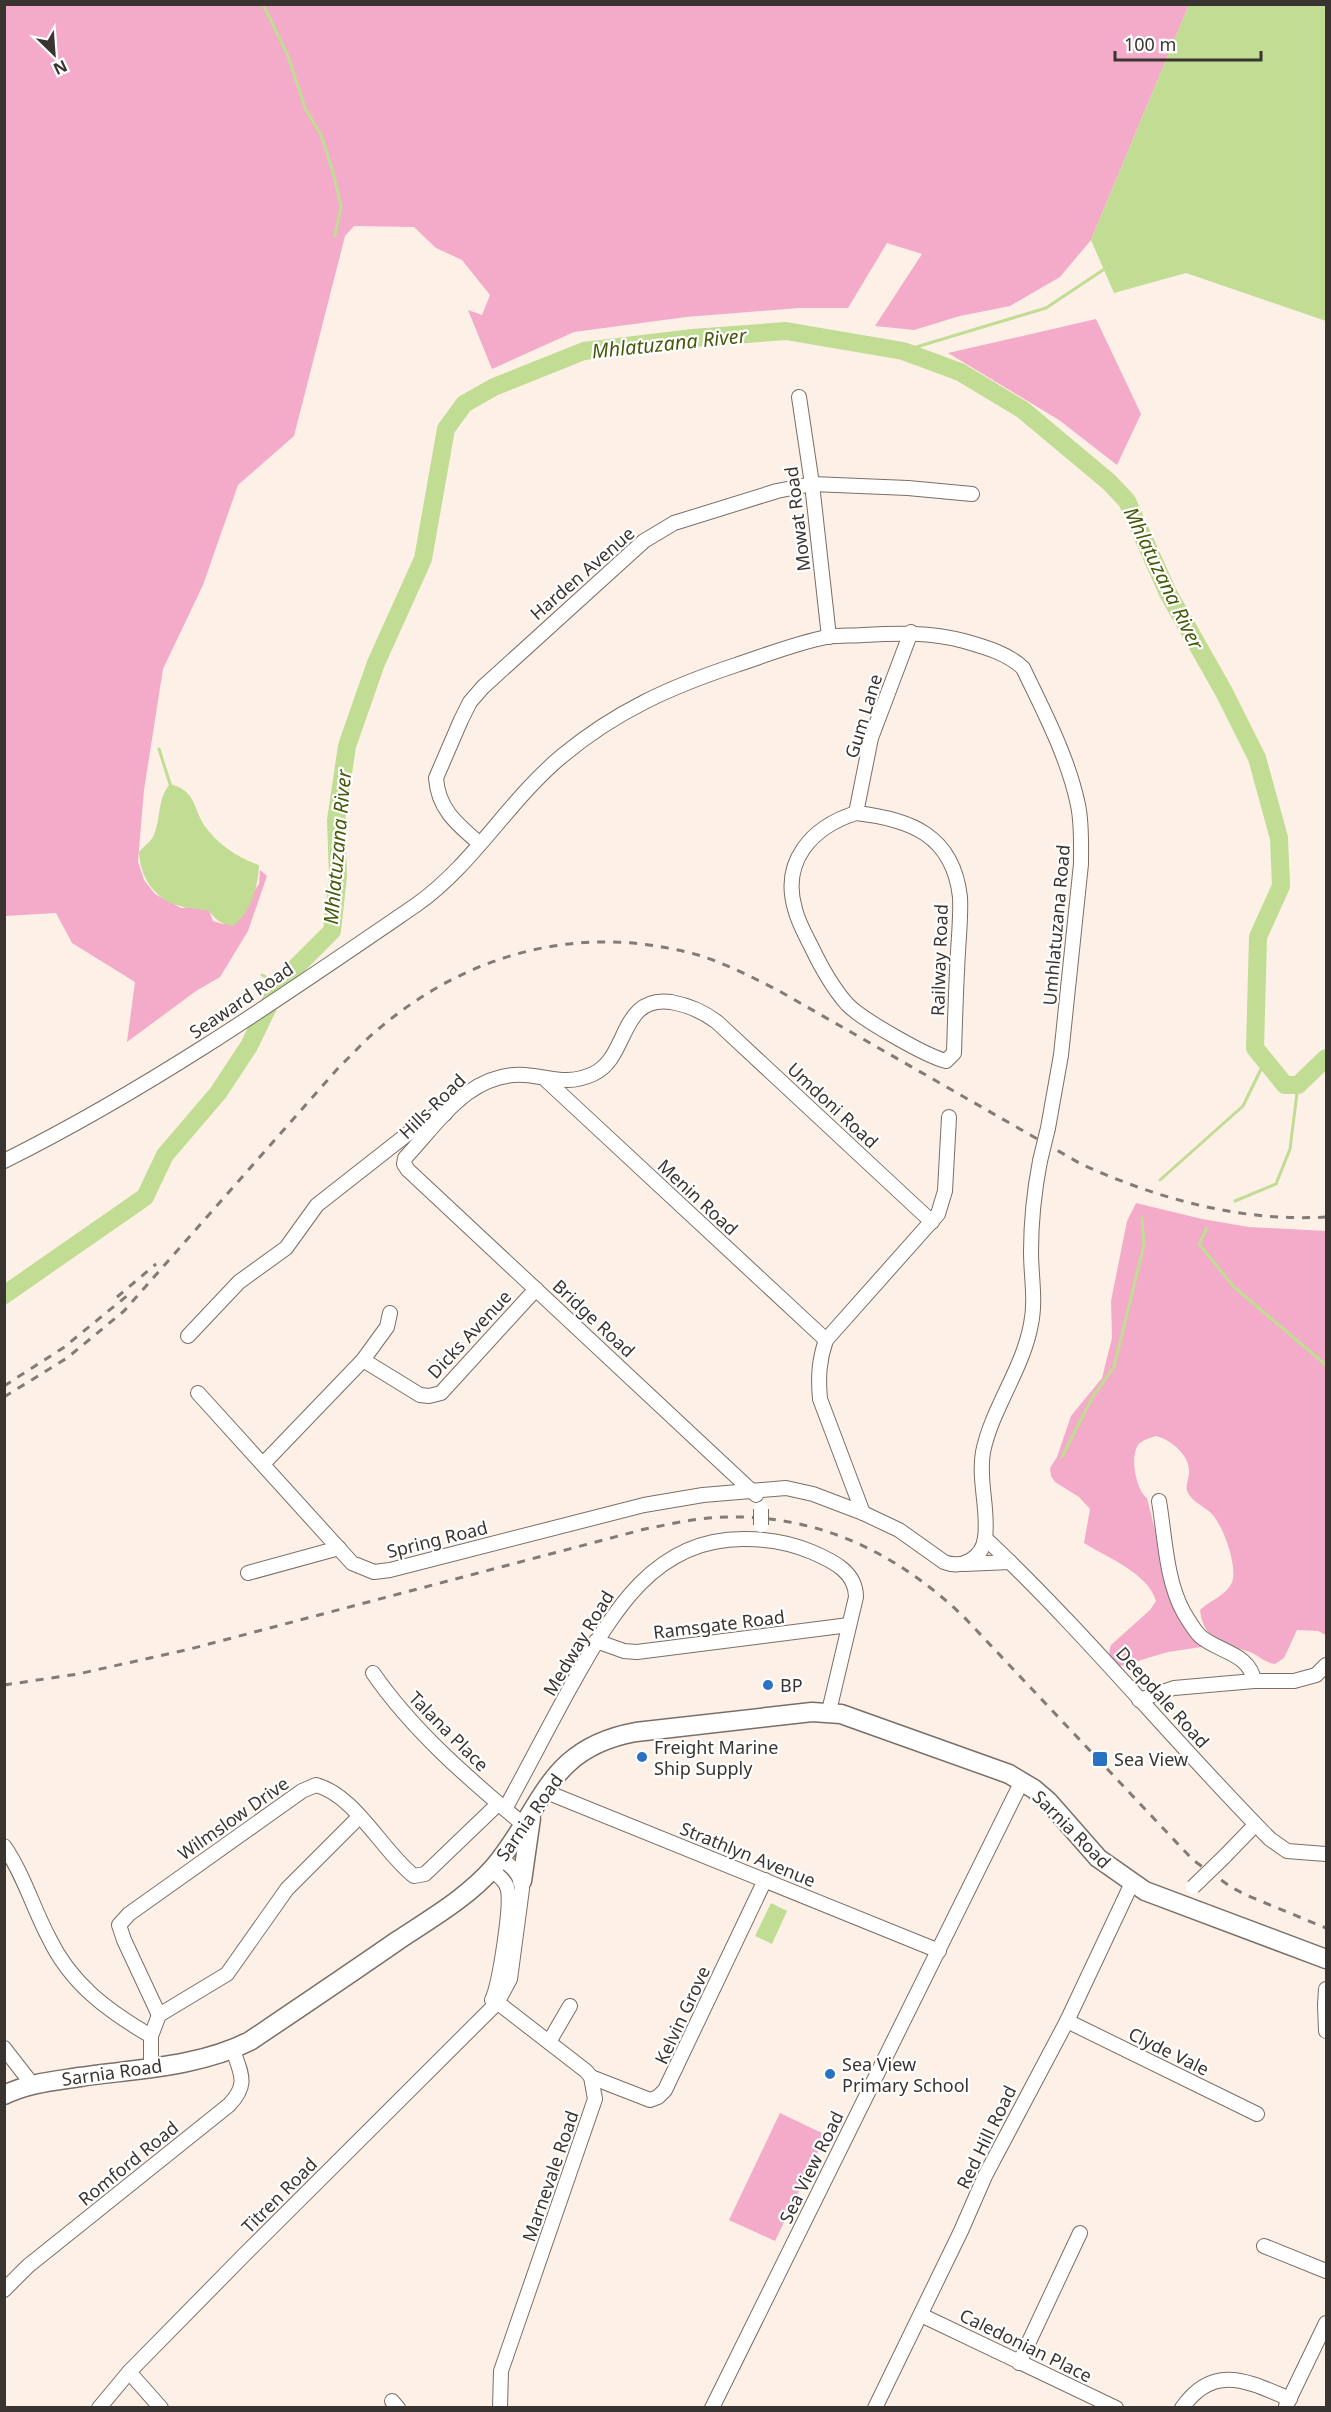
<svg xmlns="http://www.w3.org/2000/svg" width="1331" height="2412" font-family="'Noto Sans',sans-serif">
  <style>
    .green { fill: #f4abc9 }
    .water { fill: #c1dc93 }
    .lines { fill: none; stroke-linecap: round; stroke-linejoin: round }
    .stream { stroke: #c1dc93; stroke-width: 3 }
    .river { stroke: #c1dc93; stroke-width: 18 }
    .minor-casing { stroke: #7a6f66; stroke-width: 16 }
    .major-casing { stroke: #7a6f66; stroke-width: 21 }
    .minor { stroke: #fff; stroke-width: 14 }
    .major { stroke: #fff; stroke-width: 18 }
    .rail { stroke: #837b75; stroke-width: 3; stroke-dasharray: 8 8; stroke-linecap: butt }
    .minor-bridge-casing { stroke: #7a6f66; stroke-width: 16; stroke-linecap: butt }
    .minor-bridge { stroke: #fff; stroke-width: 14 }
    .poi-dot { fill: #2972c2; stroke: #fff; stroke-width: 2 }
    .labels { text-anchor: middle; dominant-baseline: central; stroke-width: 4.5; stroke-linejoin: round; paint-order: stroke }
    .street-label { font-size: 18px; fill: #393430; stroke: #fff }
    .poi-label { font-size: 18px; fill: #393430; stroke: #fff; text-anchor: start }
    .water-label { font-size: 20px; font-style: italic; fill: #455b0b; stroke: #fff }
  </style>
  <rect width="100%" height="100%" fill="#fdf0e6"/>
  <g class="green">
    <polygon points="4,5 1189,5 1091,240 1060,277 1010,306 960,316 914,330 875,326 922,254 887,243 848,308 799,308 686,317 574,332 492,369 468,310 482,315 490,295 462,260 436,248 414,227 354,226 345,236 294,436 238,485 203,585 163,669 144,790 138,861 144,880 155,894 181,908 198,906 209,910 213,921 223,924 233,921 259,884 260,870 267,876 248,931 220,977 196,991 127,1042 135,982 72,943 56,913 5,916"/>
    <polygon points="1096,319 1141,414 1117,465 1059,420 948,353"/>
    <path d="M1136,1203l66,16 47,8 77,4v404l-8,-4 -21,-1 -13,28 -9,6c-12,-2 -15,-8 -25,-12 -26,-9 -46,-10 -50,-42 10,-10 29,-15 33,-31 3,-17 -10,-53 -21,-65 -8,-8 -18,-11 -24,-21 -4,-8 2,-15 1,-23 0,-15 -19,-31 -33,-34 -6,2 -13,4 -17,8 -10,11 -3,46 8,54l14,56 47,92 -40,6 -47,14c-11,-3 -14,-10 -10,-21l39,-35 6,-9c-8,-28 -48,-43 -72,-58l6,-34 -11,-12 -24,-15 -4,-6 -1,-8 7,-11 14,-41 31,-38 10,-40 -1,-37 16,-80z"/>
    <polygon points="780,2113 826,2135 775,2241 729,2220"/>
  </g>
  <g class="water">
    <polygon points="1189,5 1326,5 1326,321 1186,273 1114,293 1091,240"/>
    <path d="M170,784c26,7 23,23 34,41 13,19 34,33 55,40 -1,22 -8,47 -26,61 -12,-2 -17,-6 -24,-15 -10,-3 -19,-2 -29,-5 -25,-6 -40,-29 -41,-54 4,-5 11,-10 14,-15 8,-16 4,-39 17,-53z"/>
    <polygon points="771,1903 787,1911 772,1944 755,1936"/>
  </g>
  <g class="lines">
    <g class="stream">
      <polyline points="263,4 288,56 305,108 321,135 333,172 341,206 335,236"/>
      <polyline points="903,351 1046,308 1103,270"/>
      <polyline points="159,749 171,787"/>
      <polyline points="262,975 279,984"/>
      <polyline points="1160,1180 1243,1106 1265,1061"/>
      <polyline points="1235,1201 1276,1184 1290,1149 1298,1085"/>
      <polyline points="1207,1228 1199,1244 1234,1287 1326,1365"/>
      <polyline points="1062,1457 1092,1398 1114,1367 1144,1245 1142,1218"/>
    </g>
    <polyline class="river" points="4,1295 145,1197 165,1155 218,1093 249,1046 279,984 332,931 338,876 336,820 347,746 376,663 423,559 446,429 464,404 494,387 584,351 693,338 786,331 903,351 960,372 1023,410 1109,482 1127,501 1168,593 1224,692 1257,758 1279,838 1281,886 1258,937 1255,1048 1285,1085 1298,1085 1326,1058"/>
    <defs>
      <g id="minor">
        <polyline points="799,397 812,484 829,637"/>
        <path d="M856,813c54,6 97,22 104,84 1,17 -1,37 -2,55 -2,34 -3,67 -4,101l-8,8c-20,-5 -85,-42 -99,-57 -15,-17 -26,-37 -36,-58 -6,-12 -13,-24 -16,-37 -14,-48 17,-82 61,-96z"/>
        <polyline points="856,813 871,738 911,632"/>
        <path d="M479,843c-22,-19 -41,-34 -43,-65l25,-58 9,-18 13,-15 161,-146 30,-18 103,-32 35,-7 96,4 64,6"/>
        <polyline points="546,1080 826,1340"/>
        <path d="M4,1161c145,-72 279,-165 412,-256 57,-40 92,-104 146,-149 54,-45 108,-69 174,-91 30,-10 60,-22 91,-28 12,-2 24,-1 36,-2 35,-2 67,-3 101,6 21,6 43,12 59,27 21,44 45,89 55,137 4,19 3,39 3,59l-20,191 -13,73"/>
        <polyline points="188,1336 239,1282 286,1248 317,1205 419,1125 436,1115 445,1114"/>
        <polyline points="363,1360 420,1395 429,1396 441,1393 536,1289"/>
        <path d="M198,1393l154,170 22,9 16,-2 254,-65 59,-10 83,-7 27,6 50,19 36,17 45,32c18,7 38,-3 41,-24 4,-28 -7,-57 -2,-86 9,-44 40,-83 48,-128 5,-24 0,-48 0,-72 0,-31 3,-60 9,-91"/>
        <polyline points="263,1464 363,1360 387,1327 390,1313"/>
        <path d="M756,1495l-348,-325 -4,-6 1,-6c34,-36 65,-87 120,-83 26,2 41,11 68,-1 36,-16 26,-79 78,-72 16,3 33,10 46,20l215,200"/>
        <path d="M1159,1501c6,36 7,80 25,112 5,8 10,17 16,23 18,16 50,17 54,45"/>
        <path d="M863,1513l-43,-114c-2,-22 -1,-39 6,-59l112,-126 7,-23 4,-74"/>
        <path d="M985,1538c101,95 188,203 285,301l17,12 39,3"/>
        <polyline points="964,1564 1010,1562"/>
        <polyline points="248,1573 339,1548"/>
        <polyline points="596,1641 624,1651 637,1652 849,1625"/>
        <path d="M373,1673c40,58 97,107 151,152"/>
        <polyline points="1139,1700 1174,1688 1254,1681 1294,1681 1316,1675 1326,1665"/>
        <polyline points="544,1791 939,1951"/>
        <path d="M505,1809c22,-40 43,-81 65,-121 40,-71 82,-151 176,-149 22,0 45,4 66,13 21,9 44,20 44,45l-27,114"/>
        <path d="M4,1846c20,29 29,62 45,92 22,46 59,73 102,98"/>
        <polyline points="1224,1857 1255,1825"/>
        <path d="M492,1870c5,5 13,10 15,17 6,15 -8,99 -15,113"/>
        <polyline points="1326,1989 1325,2005 1326,2031"/>
        <polyline points="493,1999 586,2071 591,2077 595,2099 501,2371 500,2408"/>
        <path d="M159,2015l-35,-75 -5,-15 10,-11 173,-123 14,-6c39,10 67,67 98,91l11,-2 73,-70"/>
        <polyline points="1067,2021 1257,2114"/>
        <polyline points="549,2042 570,2006"/>
        <polyline points="4,2048 32,2084"/>
        <polyline points="151,2067 151,2036 159,2015 227,1974 287,1889 359,1817"/>
        <polyline points="591,2077 650,2100 658,2097 665,2090 765,1880"/>
        <polyline points="1264,2246 1326,2271"/>
        <path d="M4,2290l24,-24 201,-161c20,-21 12,-31 4,-55"/>
        <polyline points="921,2315 1116,2408"/>
        <polyline points="1019,2363 1080,2233"/>
        <polyline points="129,2372 161,2408"/>
        <polyline points="392,2401 398,2408"/>
        <polyline points="1286,2406 1326,2323"/>
        <path d="M99,2408l30,-36 117,-119 251,-250 13,-24 12,-90c-1,-15 -10,-22 -21,-31"/>
        <polyline points="712,2408 1022,1781"/>
        <polyline points="875,2408 961,2231 985,2176 1067,2021 1132,1883"/>
        <path d="M1182,2408c32,-46 67,-26 108,-9"/>
      </g>
      <g id="major">
        <polyline points="522,1881 531,1818"/>
        <path d="M4,2095c25,-12 50,-14 76,-18 56,-8 119,-10 170,-36 49,-33 98,-66 147,-100 33,-22 70,-43 97,-74 50,-60 53,-119 142,-135l176,-20 29,2 168,60 25,15 14,12 50,57 47,33 181,68"/>
      </g>
    </defs>
    <use href="#minor" class="minor-casing"/>
    <use href="#major" class="major-casing"/>
    <use href="#minor" class="minor"/>
    <use href="#major" class="major"/>
    <g class="rail">
      <polyline points="117,1297 156,1264"/>
      <polyline points="4,1386 63,1348 128,1295"/>
      <path d="M4,1397l63,-39 57,-47 215,-244c12,-11 23,-24 36,-35 91,-79 205,-110 323,-77 29,9 56,23 83,37l300,172c77,35 160,58 245,53"/>
      <path d="M4,1685l74,-11 112,-25 455,-120c21,-4 42,-9 64,-11 100,-8 184,31 255,99l229,243 38,27 15,8 80,33"/>
    </g>
    <defs>
      <g id="minor-bridge">
        <polyline points="1040,1161 1048,1128"/>
        <polyline points="761,1525 761,1509"/>
        <polyline points="1193,1887 1224,1857"/>
      </g>
    </defs>
    <use href="#minor-bridge" class="minor-bridge-casing"/>
    <use href="#minor-bridge" class="minor-bridge"/>
  </g>
  <g class="poi-dot">
    <circle cx="768" cy="1685" r="6"/>
    <circle cx="642" cy="1757" r="6"/>
    <rect x="1092" y="1751" width="16" height="16" rx="3"/>
    <circle cx="830" cy="2074" r="6"/>
  </g>
  <g class="labels">
    <g class="street-label">
      <text transform="translate(797 519) rotate(-97)">Mowat Road</text>
      <text transform="translate(582 573) rotate(-41)">Harden Avenue</text>
      <text transform="translate(863 716) rotate(-73)">Gum Lane</text>
      <text transform="translate(1056 925) rotate(-85)">Umhlatuzana Road</text>
      <text transform="translate(939 960) rotate(-88)">Railway Road</text>
      <text transform="translate(241 1000) rotate(-34)">Seaward Road</text>
      <text transform="translate(833 1105) rotate(43)">Umdoni Road</text>
      <text transform="translate(432 1106) rotate(-44)">Hills Road</text>
      <text transform="translate(698 1197) rotate(43)">Menin Road</text>
      <text transform="translate(594 1318) rotate(43)">Bridge Road</text>
      <text transform="translate(469 1334) rotate(-47)">Dicks Avenue</text>
      <text transform="translate(437 1539) rotate(-14)">Spring Road</text>
      <text transform="translate(719 1624) rotate(-7)">Ramsgate Road</text>
      <text transform="translate(578 1643) rotate(-59)">Medway Road</text>
      <text transform="translate(1163 1697) rotate(48)">Deepdale Road</text>
      <text transform="translate(449 1731) rotate(45)">Talana Place</text>
      <text transform="translate(529 1817) rotate(-55)">Sarnia Road</text>
      <text transform="translate(233 1818) rotate(-35)">Wilmslow Drive</text>
      <text transform="translate(1072 1829) rotate(45)">Sarnia Road</text>
      <text transform="translate(748 1854) rotate(22)">Strathlyn Avenue</text>
      <text transform="translate(682 2015) rotate(-65)">Kelvin Grove</text>
      <text transform="translate(1169 2051) rotate(26)">Clyde Vale</text>
      <text transform="translate(112 2072) rotate(-8)">Sarnia Road</text>
      <text transform="translate(986 2137) rotate(-64)">Red Hill Road</text>
      <text transform="translate(128 2163) rotate(-39)">Romford Road</text>
      <text transform="translate(811 2167) rotate(-64)">Sea View Road</text>
      <text transform="translate(550 2176) rotate(-71)">Marnevale Road</text>
      <text transform="translate(279 2195) rotate(-45)">Titren Road</text>
      <text transform="translate(1026 2345) rotate(26)">Caledonian Place</text>
    </g>
    <g class="poi-label">
      <text x="780" y="1685">BP</text>
      <text x="654" y="1747">Freight Marine<tspan x="654" dy="21">Ship Supply</tspan></text>
      <text x="1114" y="1759">Sea View</text>
      <text x="842" y="2064">Sea View<tspan x="842" dy="21">Primary School</tspan></text>
    </g>
    <g class="water-label">
      <text transform="translate(669 343) rotate(-6)">Mhlatuzana River</text>
      <text transform="translate(1164 578) rotate(64)">Mhlatuzana River</text>
      <text transform="translate(337 847) rotate(-85)">Mhlatuzana River</text>
    </g>
  </g>
  <rect width="1331" height="2412" fill="none" stroke="#393430" stroke-width="12"/>
  <g transform="translate(54 54) rotate(155)" stroke="#ffffff" stroke-width="4.5" paint-order="stroke">
  <path d="M0-4.5L10 22L0 15L-10 22Z" fill="#393430"/>
  <text y="-9" font-size="16" font-weight="bold" text-anchor="middle" fill="#393430">N</text>
  </g>
  <path d="M1115 51v9h146v-9" fill="none" stroke="#393430" stroke-width="3"/>
  <text x="1124" y="51" font-size="18" fill="#393430" stroke="#ffffff" stroke-width="4.5" paint-order="stroke">100 m</text>
</svg>
